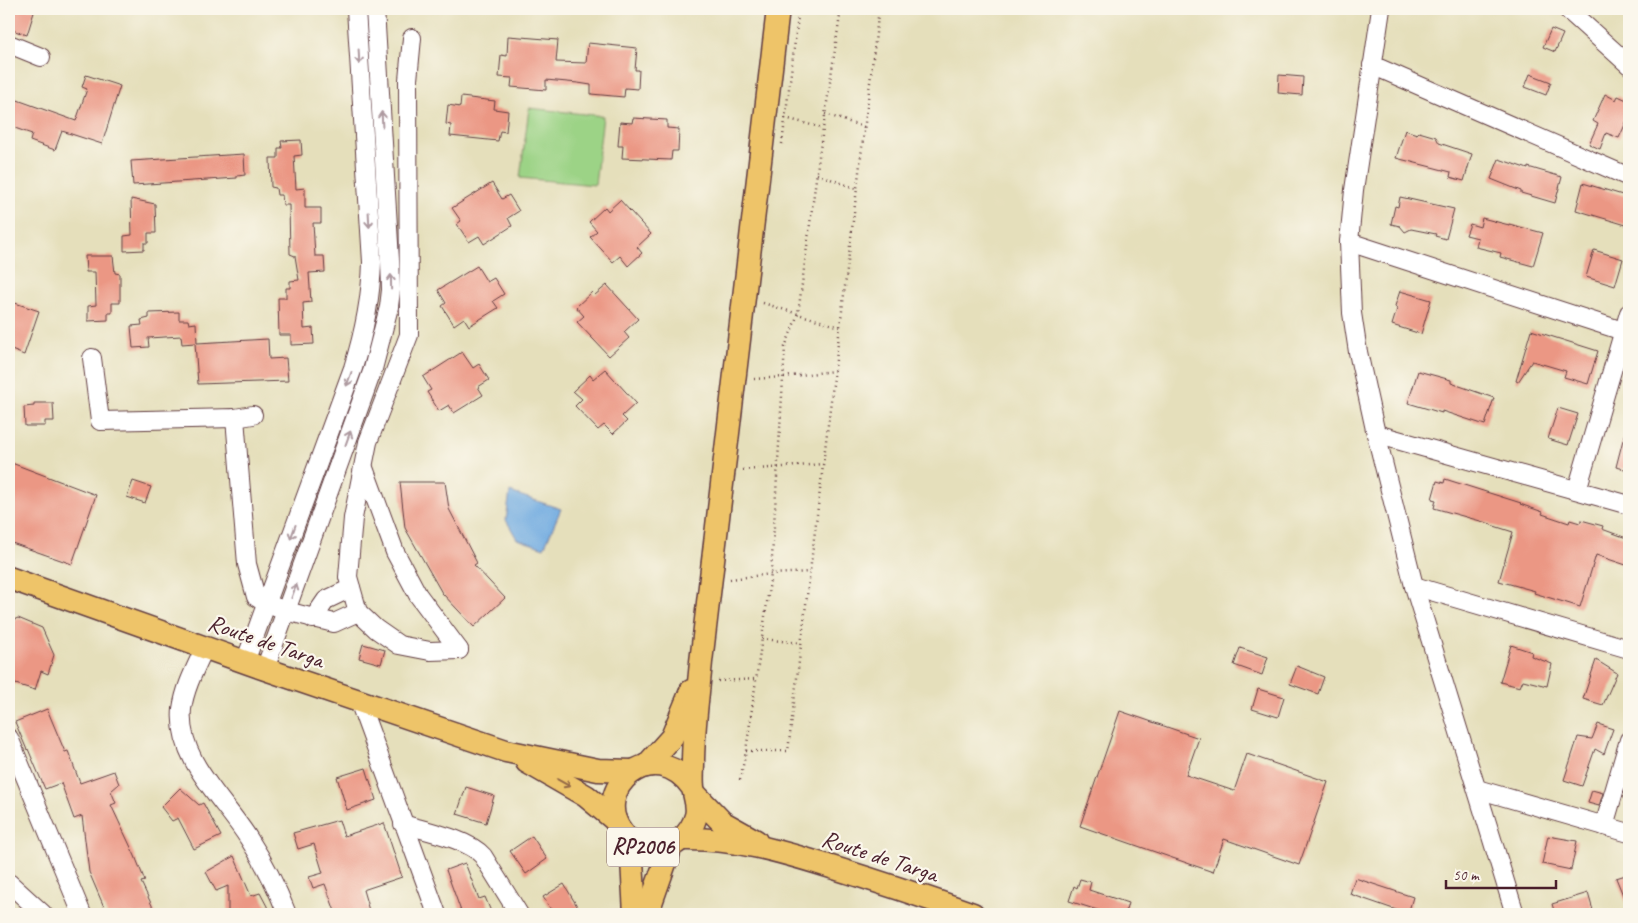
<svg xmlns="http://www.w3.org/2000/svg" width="1638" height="923" font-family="Caveat,sans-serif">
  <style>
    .green { fill: #9cd386; stroke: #737958 }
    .water { fill: #6faae0; stroke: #5c6486 }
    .building { fill: #eb9784 }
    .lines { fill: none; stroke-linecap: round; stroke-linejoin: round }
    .minor-casing { stroke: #613c41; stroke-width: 20 }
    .major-casing { stroke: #613c41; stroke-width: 25 }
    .path { stroke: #613c41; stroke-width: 2.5; stroke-dasharray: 1 4; stroke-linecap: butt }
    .minor { stroke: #fff; stroke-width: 18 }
    .major { stroke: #eec469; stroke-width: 22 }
    .oneway { stroke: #ae9aa0 }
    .oneway2 { stroke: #946947 }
    .labels { text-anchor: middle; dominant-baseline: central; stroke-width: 4.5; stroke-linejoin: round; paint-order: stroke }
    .shield { fill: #fbf7ec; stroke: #7f6065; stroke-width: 1 }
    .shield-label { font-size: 22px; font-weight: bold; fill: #4a1f2b }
    .street-label { font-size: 24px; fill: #4a1f2b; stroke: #fbf7ec }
  </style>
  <rect width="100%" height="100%" fill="#fbf7ec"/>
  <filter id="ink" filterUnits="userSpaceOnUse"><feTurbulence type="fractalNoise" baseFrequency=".02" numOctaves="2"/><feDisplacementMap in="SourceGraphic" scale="10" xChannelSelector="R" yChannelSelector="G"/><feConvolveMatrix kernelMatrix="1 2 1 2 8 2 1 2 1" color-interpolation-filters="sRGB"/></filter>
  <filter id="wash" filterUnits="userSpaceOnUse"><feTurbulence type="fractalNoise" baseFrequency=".0096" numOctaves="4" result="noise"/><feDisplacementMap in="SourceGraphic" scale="20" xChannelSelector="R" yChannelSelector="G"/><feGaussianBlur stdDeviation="1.12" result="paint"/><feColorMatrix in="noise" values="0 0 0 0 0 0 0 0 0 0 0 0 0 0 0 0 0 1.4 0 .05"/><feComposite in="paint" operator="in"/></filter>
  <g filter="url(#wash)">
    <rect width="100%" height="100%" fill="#e5dfbb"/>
    <polygon class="green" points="529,108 603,116 595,185 520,178"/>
    <polygon class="water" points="510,492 561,509 544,548 517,539 506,520"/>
    <g id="blocks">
      <g class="building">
        <polygon points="9,9 35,9 27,35 9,29"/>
        <polygon points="1551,29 1563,34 1555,52 1543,47"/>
        <polygon points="508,36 558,40 556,62 586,63 588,43 637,48 635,70 639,70 638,89 625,88 624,97 591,94 591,85 578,83 546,80 546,90 511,87 512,78 499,77 501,55 507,56"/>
        <polygon points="1530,74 1551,82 1546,95 1525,87"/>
        <polygon points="86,75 120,86 102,144 62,131 55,150 30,141 32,134 9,126 9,97 76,121 87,89 82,87"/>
        <polygon points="1279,75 1303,77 1302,95 1278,93"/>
        <polygon points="1605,94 1616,100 1618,96 1629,101 1629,116 1619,138 1606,133 1600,149 1589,144 1598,124 1593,121"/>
        <polygon points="461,97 495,101 494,109 508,111 506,132 500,131 498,141 450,136 451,125 446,124 448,105 460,107"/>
        <polygon points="633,118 667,120 667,128 679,129 678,151 672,151 671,160 622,158 623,146 618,146 620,122 632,123"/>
        <polygon points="1405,130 1417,134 1419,132 1436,137 1439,143 1472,154 1464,181 1450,177 1451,172 1396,158"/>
        <polygon points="301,140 302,155 294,156 296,189 305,188 305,208 321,208 321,223 313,223 315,256 324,256 325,272 309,273 311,302 303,303 304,329 313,328 314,344 291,345 291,335 279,335 278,298 286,298 286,288 290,288 290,281 299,280 295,256 290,254 289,205 283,205 282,195 277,195 276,188 271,187 270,158 278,158 278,148 282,148 281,141"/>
        <polygon points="244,154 245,175 237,176 237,178 133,185 131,161"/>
        <polygon points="1499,159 1528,169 1528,167 1562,177 1555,203 1521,193 1521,191 1491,179"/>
        <polygon points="492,183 502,199 509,195 519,211 508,218 512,226 484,244 479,236 469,242 457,224 461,221 452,208"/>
        <polygon points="1583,183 1629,197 1629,215 1626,225 1576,210"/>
        <polygon points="1400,197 1454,209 1446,239 1435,236 1436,234 1411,229 1405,232 1400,226 1391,224 1395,206 1398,207"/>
        <polygon points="131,199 155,204 156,233 148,233 148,243 144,243 144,250 124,251 124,236 132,235"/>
        <polygon points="620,200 651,234 637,247 642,253 628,266 620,256 613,262 590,237 597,231 589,222 605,207 608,211"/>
        <polygon points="1482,218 1509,225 1509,224 1543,233 1533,266 1500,257 1501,253 1476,247 1478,238 1466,235 1470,224 1480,227"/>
        <polygon points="1594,250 1623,259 1615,286 1586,277"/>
        <polygon points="85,256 113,256 115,273 120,274 120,303 112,303 112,313 108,313 108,320 88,321 88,306 96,305 95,272 86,272"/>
        <polygon points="477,266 487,282 494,278 504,294 493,301 498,308 469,326 464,318 454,325 442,306 446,303 438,290"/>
        <polygon points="607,285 638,319 624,332 629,338 609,356 577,322 584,316 576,307 592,292 595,295"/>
        <polygon points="1400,291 1431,300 1421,334 1392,325 1397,309 1395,306"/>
        <polygon points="9,301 39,311 24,355 9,349"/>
        <polygon points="179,312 179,320 188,320 189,324 196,323 197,343 268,339 269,359 286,358 288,381 198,384 195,343 182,344 181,336 148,338 149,347 133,348 131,326 142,325 141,320 149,318 149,313"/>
        <polygon points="1531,330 1598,351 1588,384 1564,377 1566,371 1532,361 1518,382 1516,381"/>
        <polygon points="462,352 473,368 479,364 489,380 478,387 483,395 454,413 449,405 439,411 427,392 431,390 423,377"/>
        <polygon points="605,369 636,403 622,416 627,421 613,434 604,425 598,430 575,406 582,399 573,391 590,375 593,379"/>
        <polygon points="1418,371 1451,380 1451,383 1494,398 1485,425 1442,411 1442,413 1408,403"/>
        <polygon points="34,403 53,403 54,421 45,421 45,426 25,426 24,407 34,406"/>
        <polygon points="1558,408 1578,414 1568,445 1548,439"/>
        <polygon points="1625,432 1629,432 1629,470 1616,467"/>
        <polygon points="9,462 96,495 72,564 9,542"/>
        <polygon points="1445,479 1521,503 1520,504 1543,512 1542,514 1569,523 1570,520 1580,523 1581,520 1603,526 1602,529 1629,539 1629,566 1596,555 1580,607 1534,593 1535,591 1499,581 1513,532 1491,525 1491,524 1434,508 1436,500 1432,499 1437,481 1444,483"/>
        <polygon points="133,481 151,487 145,503 127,497"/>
        <polygon points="400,482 445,482 449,509 477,563 474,565 505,598 474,627 442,593 405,528"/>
        <polygon points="18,618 42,628 54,655 48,674 41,671 35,690 9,682 9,622"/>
        <polygon points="363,644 385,650 381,664 359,658"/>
        <polygon points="1511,645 1532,652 1531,656 1552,664 1547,686 1523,680 1520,687 1500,682"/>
        <polygon points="1240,648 1268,657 1262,675 1234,665"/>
        <polygon points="1596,660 1617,673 1603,705 1583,699"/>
        <polygon points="1297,666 1324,677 1318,694 1290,684"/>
        <polygon points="1258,689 1284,697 1278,717 1252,709"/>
        <polygon points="47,709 65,752 68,751 80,783 114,771 119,784 111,791 116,803 111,805 135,856 145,881 141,882 156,914 107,914 89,872 82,816 74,819 61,783 45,789 28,749 27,750 15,722"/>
        <polygon points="1120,711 1199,738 1186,775 1234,791 1247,754 1328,782 1299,865 1224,839 1213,872 1080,826"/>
        <polygon points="1598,724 1613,729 1604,754 1595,749 1582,786 1564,780 1578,737 1592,739"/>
        <polygon points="366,768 376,800 347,810 337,777"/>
        <polygon points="466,787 494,796 486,823 457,814"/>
        <polygon points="180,788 199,805 203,803 221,836 194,849 178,818 172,821 161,807"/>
        <polygon points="1592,790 1603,793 1599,806 1588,803"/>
        <polygon points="339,820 344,836 384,823 402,877 363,890 370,914 336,914 325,884 313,888 309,877 323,873 314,844 298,849 293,833"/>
        <polygon points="532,836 547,859 526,874 510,851"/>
        <polygon points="1548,836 1577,841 1571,870 1542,864"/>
        <polygon points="234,856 251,896 260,893 269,910 259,914 228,914 228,886 216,891 206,872"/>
        <polygon points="465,863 479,899 485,897 492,914 462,914 446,870"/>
        <polygon points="1629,874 1629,910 1616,878"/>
        <polygon points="1355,878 1413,897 1408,914 1350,894"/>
        <polygon points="1080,879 1091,882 1089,890 1128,903 1125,914 1110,914 1069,901 1074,886 1077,888"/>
        <polygon points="564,884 580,911 573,914 554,914 543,897"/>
        <polygon points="1588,893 1594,914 1555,914 1552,904"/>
      </g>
    </g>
  </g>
  <g filter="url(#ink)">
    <use href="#blocks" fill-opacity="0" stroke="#613c41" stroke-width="1"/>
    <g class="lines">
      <defs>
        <g id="minor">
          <polyline points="1381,9 1354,190 1349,242 1352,313 1358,352 1376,434 1414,586 1515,914"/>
          <polyline points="1567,9 1629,65"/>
          <polyline points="412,38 408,80 409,335 368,442 353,518 348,577 358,612 376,629 399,645 430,651 459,650"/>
          <polyline points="9,44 41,57"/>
          <polyline points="1372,65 1629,177"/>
          <polyline points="1349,242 1629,333"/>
          <polyline points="92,358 100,421 235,418 253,415"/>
          <polyline points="235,418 247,564 256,597 267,604 286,611 334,623 358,612"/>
          <polyline points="1376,434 1629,505"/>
          <polyline points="364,468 395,552 418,595 459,650"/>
          <polyline points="1577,490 1629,313"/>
          <polyline points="1414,586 1629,649"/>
          <polyline points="313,619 326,600 351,588"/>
          <path d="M205,647c-9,20 -20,40 -23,62 -5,51 42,90 67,130 15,23 28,49 38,75"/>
          <path d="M245,662l108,-294c11,-35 18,-69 19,-106l-16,-253"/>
          <polyline points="265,669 373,369 389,307 391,290 390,260 375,9"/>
          <polyline points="359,701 437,914"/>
          <polyline points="9,738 82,914"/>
          <polyline points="1477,789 1629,833"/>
          <path d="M403,824c23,7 65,15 80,32l36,58"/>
          <polyline points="1604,826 1629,740"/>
          <polyline points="9,883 43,914"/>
        </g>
        <g id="major">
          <polyline points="9,578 265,669 506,751 598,770 633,771"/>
          <polyline points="527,762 586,796 615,820"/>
          <polyline points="646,766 672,737 691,691"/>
          <path d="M693,788c-40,-56 -104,3 -71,44 8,11 22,18 36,17 18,-2 33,-15 38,-33 3,-10 -2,-19 -3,-29 -1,-8 0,-16 0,-23 0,-34 5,-68 8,-102l77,-653"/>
          <polyline points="695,794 722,822 756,841"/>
          <path d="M683,839c51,-1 97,12 145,27 49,15 97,31 145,48"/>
          <polyline points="631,842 635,914"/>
          <polyline points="647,914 671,846"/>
        </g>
      </defs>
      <use href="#minor" class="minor-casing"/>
      <use href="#major" class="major-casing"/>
      <g class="path">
        <polyline points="825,114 864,127"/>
        <polyline points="785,118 823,128"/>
        <polyline points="782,144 799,9"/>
        <polyline points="817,174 857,189"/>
        <polyline points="763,303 840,327"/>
        <polyline points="754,379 783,377 834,371"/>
        <polyline points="743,470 823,464"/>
        <polyline points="730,579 771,574 810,572"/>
        <polyline points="762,639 801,643"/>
        <polyline points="718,681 756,679"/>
        <polyline points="746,751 788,751 879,9"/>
        <polyline points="740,780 746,751 771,574 785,347 798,314 820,149 841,9"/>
      </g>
      <use href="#minor" class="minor"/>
      <use href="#major" class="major"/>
    </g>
    <defs><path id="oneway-shaft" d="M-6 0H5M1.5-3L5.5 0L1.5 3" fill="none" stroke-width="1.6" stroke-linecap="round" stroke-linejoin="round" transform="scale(1.25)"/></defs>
    <g class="oneway">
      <use href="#oneway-shaft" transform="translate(359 57) rotate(87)"/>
      <use href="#oneway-shaft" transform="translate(382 119) rotate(-93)"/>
      <use href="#oneway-shaft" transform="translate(369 220) rotate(87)"/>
      <use href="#oneway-shaft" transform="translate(391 282) rotate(-91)"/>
      <use href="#oneway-shaft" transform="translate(349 379) rotate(110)"/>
      <use href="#oneway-shaft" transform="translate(348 438) rotate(-70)"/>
      <use href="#oneway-shaft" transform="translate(293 532) rotate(110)"/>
      <use href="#oneway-shaft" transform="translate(294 591) rotate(-70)"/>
    </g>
    <use class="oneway2" href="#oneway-shaft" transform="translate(564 783) rotate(29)"/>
  </g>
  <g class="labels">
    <rect class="shield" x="607" y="827.5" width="72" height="39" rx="4"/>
    <g class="shield-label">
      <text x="643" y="847">RP2006</text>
    </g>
    <g class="street-label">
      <text transform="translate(266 641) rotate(19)">Route de Targa</text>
      <text transform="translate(880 856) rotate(18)">Route de Targa</text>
    </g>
  </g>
  <rect width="1638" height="923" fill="none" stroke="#fbf7ec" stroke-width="30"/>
  <path d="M1446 880v8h110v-8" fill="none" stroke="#4a1f2b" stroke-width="2.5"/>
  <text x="1453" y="880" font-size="15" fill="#4a1f2b" stroke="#fbf7ec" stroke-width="4" paint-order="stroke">50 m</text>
</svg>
